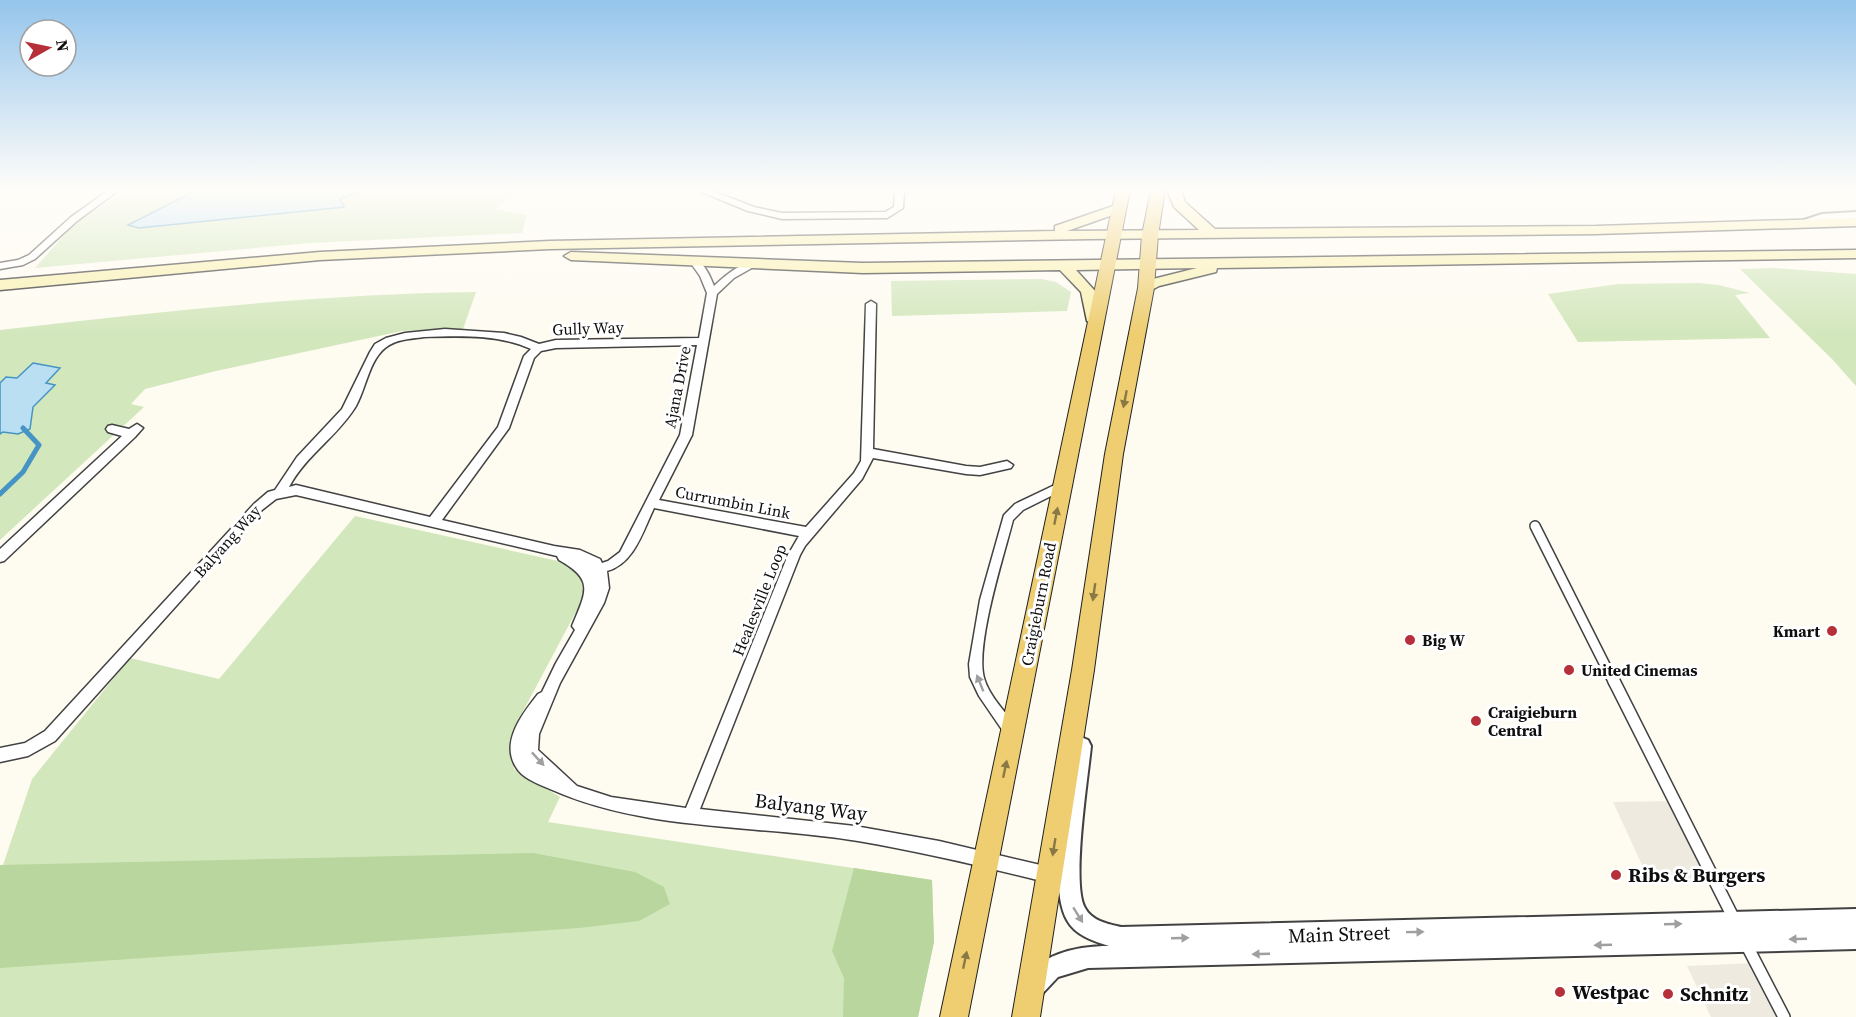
<svg xmlns="http://www.w3.org/2000/svg" width="1856" height="1017" font-family="'Source Serif 4',serif">
  <style>
    .green { fill: #d3e7bd }
    .forest { fill: #b8d69d }
    .plaza { fill: #eeeae0 }
    .water { fill: #badef2; stroke: #4694c4; stroke-width: 1.5 }
    .lines { fill: none; stroke-linecap: round; stroke-linejoin: round }
    .stream { stroke: #4694c4; stroke-width: 5 }
    .pedestrian-far1-casing { stroke: #424242; stroke-width: 12 }
    .pedestrian-casing { stroke: #424242; stroke-width: 14 }
    .minor-casing { stroke: #424242; stroke-width: 3 }
    .tertiary-casing { stroke: #424242; stroke-width: 4 }
    .secondary-casing { stroke: #313131; stroke-width: 3 }
    .primary-casing { stroke: #202020; stroke-width: 2 }
    .pedestrian-far1 { stroke: #fff; stroke-width: 9 }
    .pedestrian { stroke: #fff; stroke-width: 11 }
    .minor { fill: #fff; fill-rule: evenodd }
    .tertiary { fill: #fff; fill-rule: evenodd }
    .secondary { fill: #f9f0b1; fill-rule: evenodd }
    .primary { fill: #eece71; fill-rule: evenodd }
    .oneway { fill: #8a7845 }
    .oneway2 { fill: #9f9f9f }
    .poi-dot { fill: #b53039; stroke: #fff; stroke-width: 2 }
    .labels { text-anchor: middle; dominant-baseline: central; stroke-width: 6; stroke-linejoin: round; paint-order: stroke }
    .street-label { font-size: 16px; fill: #0f0f0f; stroke: #fff }
    .poi-label { font-size: 16px; font-weight: bold; fill: #0f0f0f; stroke: #fff; text-anchor: start }
    .near-street-label { font-size: 20px; fill: #0f0f0f; stroke: #fff }
    .near-poi-label { font-size: 20px; font-weight: bold; fill: #0f0f0f; stroke: #fff; text-anchor: start }
  </style>
  <rect width="100%" height="100%" fill="#fefbf1"/>
  <g class="green">
    <polygon points="127,190 521,190 495,209 527,215 522,233 310,243 35,268 72,226"/>
    <polygon points="1774,268 1856,274 1856,386 1832,359 1740,269"/>
    <polygon points="1042,279 1056,282 1071,292 1067,311 892,316 891,281"/>
    <polygon points="1699,283 1719,285 1750,293 1735,295 1770,338 1578,342 1548,294 1618,284"/>
    <path d="M476,292l-13,37 -61,2 -186,40 -71,18 -14,15 13,3 -144,133v-210c158,-18 317,-36 476,-38z"/>
    <polygon points="355,516 567,563 581,575 586,593 521,715 512,747 514,769 560,797 548,822 932,880 934,942 918,1017 0,1017 0,865 3,865 32,779 130,658 219,679"/>
  </g>
  <g class="forest">
    <polygon points="533,853 635,872 664,887 670,904 639,921 579,928 0,968 0,865"/>
    <polygon points="854,868 932,880 934,942 918,1017 843,1017 844,978 832,951"/>
  </g>
  <g class="plaza">
    <polygon points="1674,801 1715,880 1650,882 1613,802"/>
    <polygon points="1756,963 1784,1017 1711,1017 1687,966"/>
  </g>
  <g class="water">
    <polygon points="197,190 362,190 340,199 344,207 139,228 128,225"/>
    <polygon points="33,363 60,368 46,383 55,385 33,407 30,429 18,434 3,432 0,434 0,383 6,377 17,378"/>
  </g>
  <g class="lines">
    <polyline class="stream" points="0,494 23,472 39,445 23,428"/>
    <defs>
      <polyline id="pedestrian-far1" points="1535,526 1614,683"/>
      <g id="pedestrian">
        <polyline points="1614,681 1735,921"/>
        <polyline points="1745,942 1784,1017"/>
      </g>
      <g id="minor">
        <polygon points="109,190 119,190 77,221 35,259 23,265 0,269 0,263 18,260 29,255 71,217"/>
        <polygon points="697,190 710,190 754,207 782,213 885,212 894,207 895,190 904,190 903,208 887,218 782,219 748,211"/>
        <path d="M695,259c10,5 15,17 19,27 11,-10 26,-24 41,-23l2,2 -23,13 -17,16 -25,141 -33,65 147,27 48,-54 7,-12 5,-157 5,-3 5,3 -3,145 93,17 14,1 27,-6 6,4 -2,3 -31,7 -14,-1 -93,-16 -11,21 -57,67 -5,9 -100,254 155,17 84,15 110,26 5,3 3,5 -3,5 -5,3c-63,-16 -127,-31 -191,-42 -103,-17 -212,-9 -308,-52 -12,-5 -28,-11 -34,-22 -16,-25 7,-54 22,-73l4,-2 14,-29 19,-33 -3,-4c14,-34 23,-46 -13,-66l-2,-4 -261,-61 -20,4 -14,11 -207,231 -27,15 -28,6v-14l25,-5 20,-12 209,-227 14,-12 7,-2 22,-33 45,-48 28,-57 5,-8 11,-6 19,-5 40,-4 59,4 17,4 18,7 17,-4 143,-2 8,-45 -7,-17 -10,-14zM424,337c35,-1 75,-3 107,12l-7,7 -26,71 -68,90 -134,-32 -7,2c17,-32 49,-51 67,-81 10,-18 13,-45 29,-58 11,-9 25,-9 39,-11zM697,345l-17,90 -60,117 -12,9 -6,2 -2,-4 -20,-9 -26,-4 -112,-26 67,-92 25,-70 7,-7 15,-3zM654,508l145,28 -11,19 -102,253 -75,-11 -34,-11 -39,-36 1,-16 21,-51 44,-80 5,-15 -2,-17c27,-7 36,-40 47,-63z"/>
        <polygon points="137,424 143,428 135,437 4,561 0,562 0,549 122,436 108,432 106,429 108,426 112,425 129,429"/>
        <path d="M1061,482l6,4 -2,3 -42,21 -10,10c-9,35 -38,125 -29,158 5,18 22,35 33,49l2,5 -2,5 -5,1 -5,-1 -28,-41 -9,-19 -1,-13 11,-64 24,-85 11,-11z"/>
      </g>
      <g id="tertiary">
        <polygon points="1856,212 1856,220 1822,222 1801,227 1795,223 1822,214"/>
        <path d="M1081,737l7,3 3,6c-3,31 -20,139 -6,162 7,13 23,16 36,19l735,-18v40l-768,19 -30,9 -17,18 -8,3 -8,-3 -3,-8c13,-33 55,-41 87,-41 -16,-5 -34,-11 -42,-26 -20,-35 -1,-133 4,-174l3,-6z"/>
      </g>
      <g id="secondary">
        <polygon points="1167,190 1181,190 1185,202 1215,229 1596,226 1856,218 1856,226 1596,234 1090,239 550,249 320,260 0,290 0,280 320,252 550,241 1055,231 1055,226 1119,204 1124,205 1124,211 1067,231 1199,230 1174,207"/>
        <polygon points="1856,250 1856,258 1217,268 1216,272 1159,286 1146,293 1139,288 1149,280 1197,268 1076,270 1095,291 1103,321 1095,326 1087,321 1081,292 1060,270 863,273 571,260 564,256 571,252 863,263"/>
      </g>
      <g id="primary">
        <polygon points="1116,190 1130,190 968,1017 940,1017"/>
        <polygon points="1151,190 1165,190 1158,235 1154,288 1123,454 1094,670 1040,1017 1012,1017 1072,670 1105,454 1138,288 1142,235"/>
      </g>
    </defs>
    <use href="#pedestrian-far1" class="pedestrian-far1-casing"/>
    <use href="#pedestrian" class="pedestrian-casing"/>
    <use href="#minor" class="minor-casing"/>
    <use href="#tertiary" class="tertiary-casing"/>
    <use href="#secondary" class="secondary-casing"/>
    <use href="#primary" class="primary-casing"/>
    <use href="#pedestrian-far1" class="pedestrian-far1"/>
    <use href="#pedestrian" class="pedestrian"/>
    <use href="#minor" class="minor"/>
    <use href="#tertiary" class="tertiary"/>
    <use href="#secondary" class="secondary"/>
    <use href="#primary" class="primary"/>
  </g>
  <defs><path id="oneway-solid" d="M-6-.8H1V-3.2L6.5 0L1 3.2V.8H-6Z" transform="scale(1.5)"/></defs>
  <g class="oneway">
    <use href="#oneway-solid" transform="translate(1125 399) rotate(101)"/>
    <use href="#oneway-solid" transform="translate(1056 516) rotate(-79)"/>
    <use href="#oneway-solid" transform="translate(1094 592) rotate(98)"/>
    <use href="#oneway-solid" transform="translate(1005 769) rotate(-78)"/>
    <use href="#oneway-solid" transform="translate(1054 847) rotate(99)"/>
    <use href="#oneway-solid" transform="translate(965 960) rotate(-78)"/>
  </g>
  <g class="oneway2">
    <use href="#oneway-solid" transform="translate(980 683) rotate(-112)"/>
    <use href="#oneway-solid" transform="translate(538 759) rotate(47)"/>
    <use href="#oneway-solid" transform="translate(1078 915) rotate(58)"/>
    <use href="#oneway-solid" transform="translate(1673 924) rotate(-2)"/>
    <use href="#oneway-solid" transform="translate(1415 932) rotate(-1)"/>
    <use href="#oneway-solid" transform="translate(1180 938) rotate(-2)"/>
    <use href="#oneway-solid" transform="translate(1798 939) rotate(178)"/>
    <use href="#oneway-solid" transform="translate(1603 945) rotate(178)"/>
    <use href="#oneway-solid" transform="translate(1261 954) rotate(178)"/>
  </g>
  <linearGradient id="sky" x2="0" y2="1"><stop stop-color="#95c5ec"/><stop offset="0.57" stop-color="#fffdf9"/><stop offset="1" stop-color="#fffdf9" stop-opacity="0"/></linearGradient>
  <rect width="1856" height="333" fill="url(#sky)"/>
  <g class="poi-dot">
    <circle cx="1832" cy="631" r="6"/>
    <circle cx="1410" cy="640" r="6"/>
    <circle cx="1569" cy="670" r="6"/>
    <circle cx="1476" cy="721" r="6"/>
    <circle cx="1616" cy="875" r="6"/>
    <circle cx="1560" cy="992" r="6"/>
    <circle cx="1668" cy="994" r="6"/>
  </g>
  <g class="labels">
    <g class="street-label">
      <text transform="translate(588 328) rotate(-2)">Gully Way</text>
      <text transform="translate(677 387) rotate(-79)">Ajana Drive</text>
      <text transform="translate(733 502) rotate(11)">Currumbin Link</text>
      <text transform="translate(227 541) rotate(-48)">Balyang Way</text>
      <text transform="translate(759 600) rotate(-68)">Healesville Loop</text>
      <text transform="translate(1038 604) rotate(-79)">Craigieburn Road</text>
    </g>
    <g class="poi-label">
      <text x="1820" y="631" text-anchor="end">Kmart</text>
      <text x="1422" y="640">Big W</text>
      <text x="1581" y="670">United Cinemas</text>
      <text x="1488" y="712">Craigieburn<tspan x="1488" dy="18">Central</tspan></text>
    </g>
    <g class="near-street-label">
      <text transform="translate(811 807) rotate(7)">Balyang Way</text>
      <text transform="translate(1339 934) rotate(-2)">Main Street</text>
    </g>
    <g class="near-poi-label">
      <text x="1628" y="875">Ribs &amp; Burgers</text>
      <text x="1572" y="992">Westpac</text>
      <text x="1680" y="994">Schnitz</text>
    </g>
  </g>
  <g transform="translate(48 48) rotate(81)"><circle r="28" fill="#ffffff" stroke="#9f9f9f" stroke-width="1.5"/>
  <path d="M0-4.5L10 22L0 15L-10 22Z" fill="#b53039"/>
  <text y="-9" font-size="16" font-weight="bold" text-anchor="middle" fill="#0f0f0f">N</text>
  </g>
</svg>
